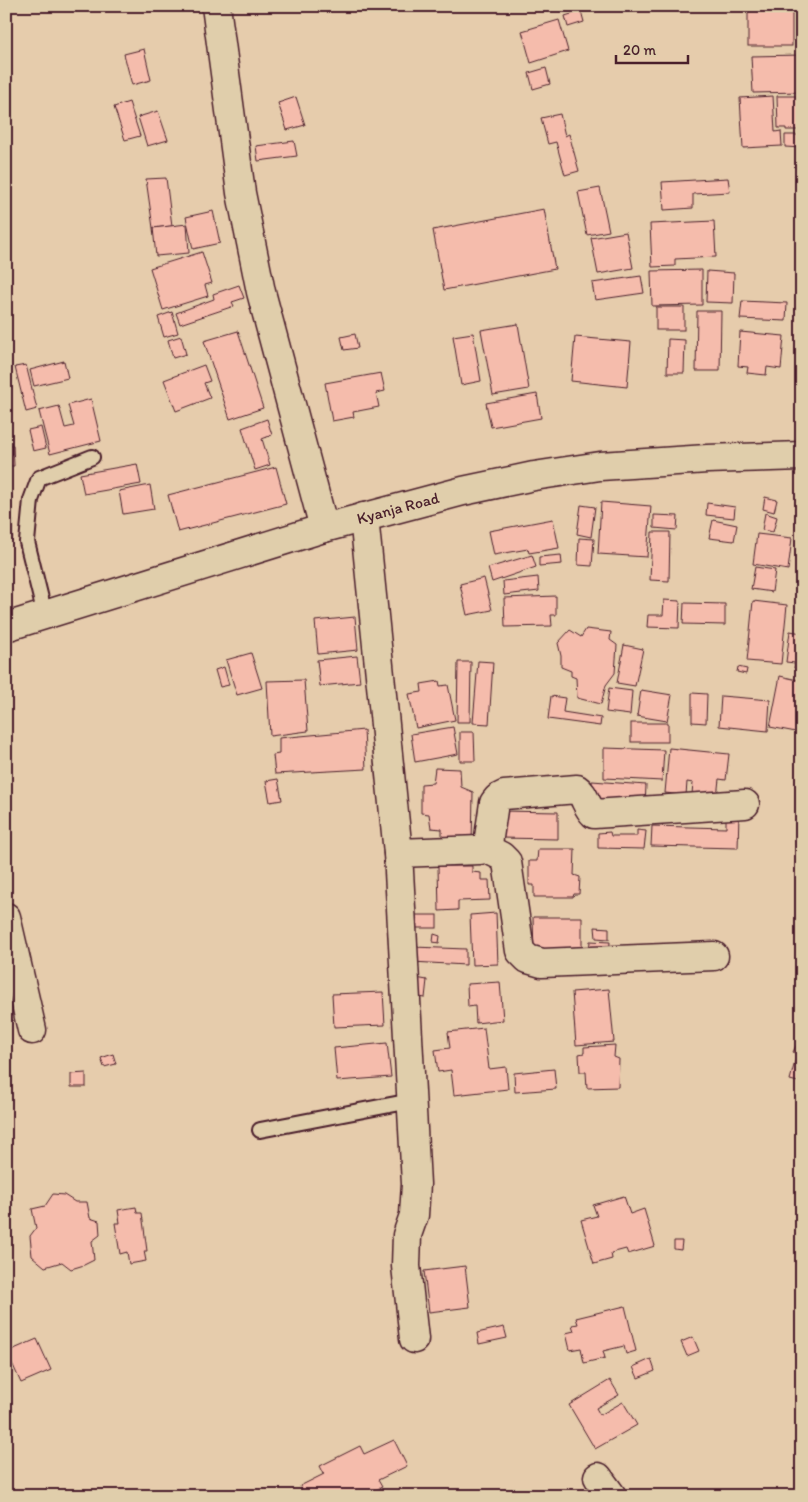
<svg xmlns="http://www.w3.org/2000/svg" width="808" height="1502" font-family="Itim,sans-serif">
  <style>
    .building { fill: #f5bcac; stroke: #4a1f2b }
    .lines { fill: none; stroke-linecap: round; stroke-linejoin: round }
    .lane-casing { stroke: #4a1f2b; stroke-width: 18 }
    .street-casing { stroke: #4a1f2b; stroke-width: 31 }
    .lane { stroke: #e0ceab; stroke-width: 14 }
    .street { stroke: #e0ceab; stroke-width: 28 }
    .labels { text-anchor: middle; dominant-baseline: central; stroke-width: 4; stroke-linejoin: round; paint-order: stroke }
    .street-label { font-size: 16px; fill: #4a1f2b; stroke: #e0ceab }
  </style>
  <rect width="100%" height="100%" fill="#e6ccac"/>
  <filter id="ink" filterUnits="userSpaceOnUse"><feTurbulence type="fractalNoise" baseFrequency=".02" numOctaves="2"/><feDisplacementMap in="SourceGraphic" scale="10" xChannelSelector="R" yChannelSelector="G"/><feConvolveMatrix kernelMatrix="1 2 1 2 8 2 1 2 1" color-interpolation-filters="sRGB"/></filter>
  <g filter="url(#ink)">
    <g class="building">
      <rect x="748" y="6" width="44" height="40"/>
      <polygon points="581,11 584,22 568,27 565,16"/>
      <polygon points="559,20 568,51 531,63 522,31"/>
      <polygon points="144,49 151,80 132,85 124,54"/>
      <polygon points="802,55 802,92 753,93 751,56"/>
      <polygon points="546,68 550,84 533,89 529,73"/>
      <polygon points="773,96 775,132 781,131 782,146 743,148 740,98"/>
      <polygon points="777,96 802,96 802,130 786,130 786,128 778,128"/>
      <polygon points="296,97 305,125 287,130 278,103"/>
      <polygon points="129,102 140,136 125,140 114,107"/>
      <polygon points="158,111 168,140 147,146 138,117"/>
      <polygon points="560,114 565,136 569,134 579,171 565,175 556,142 548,144 541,118"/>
      <polygon points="785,135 802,135 802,148 785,147"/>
      <polygon points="294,141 297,156 258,161 256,146"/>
      <polygon points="166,178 172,226 153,228 146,179"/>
      <polygon points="728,178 730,192 693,194 693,208 664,210 662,182"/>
      <polygon points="600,188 609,231 587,235 578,192"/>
      <polygon points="544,209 555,269 444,290 433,230"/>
      <polygon points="213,211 220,243 193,249 186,217"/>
      <polygon points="714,221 716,257 675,259 675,266 652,267 650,224"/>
      <polygon points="187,224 189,253 156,256 153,228"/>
      <polygon points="626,232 633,268 598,274 591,238"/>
      <polygon points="202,252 212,283 205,285 208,296 163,310 150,268"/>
      <polygon points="702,270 702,305 652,306 651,271"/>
      <polygon points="707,271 734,273 733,303 706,302"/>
      <polygon points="641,276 644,293 595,300 592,283"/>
      <polygon points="239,285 244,298 232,302 234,306 180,324 176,313 214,299 213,294"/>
      <polygon points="742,301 787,303 786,321 740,319"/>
      <rect x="656" y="307" width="28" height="23"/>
      <polygon points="697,311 721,311 720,371 696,371"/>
      <polygon points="172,312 178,333 164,337 158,317"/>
      <polygon points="518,324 529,389 493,395 481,330"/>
      <polygon points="238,331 263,408 230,419 204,341"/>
      <polygon points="740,332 784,336 781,369 767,367 766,375 747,373 748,367 738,366"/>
      <polygon points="473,333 481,381 461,385 453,336"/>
      <polygon points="355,334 358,348 344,350 341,337"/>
      <polygon points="181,336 186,354 173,358 168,340"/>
      <polygon points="575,337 631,342 627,387 571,381"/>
      <polygon points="668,339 685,340 684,373 667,373"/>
      <polygon points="64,361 68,378 34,386 30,370"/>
      <polygon points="26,365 37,409 26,412 15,367"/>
      <polygon points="204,365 210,381 204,383 210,398 176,411 164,380"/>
      <polygon points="381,373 385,391 376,393 379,407 353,412 354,417 332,421 325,383"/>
      <polygon points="537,394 541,418 491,427 486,403"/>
      <polygon points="91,399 101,441 50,454 39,411 59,406 65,428 74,426 68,405"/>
      <polygon points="267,419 272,435 262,439 270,465 255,470 242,428"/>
      <polygon points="41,427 46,448 33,451 28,430"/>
      <polygon points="6,445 13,445 14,466 7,466 11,515 6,516"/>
      <polygon points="137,464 141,484 84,494 80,474"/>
      <polygon points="276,467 286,504 178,532 168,495"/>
      <polygon points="150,485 154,509 123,514 119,491"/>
      <polygon points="765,497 777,500 774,512 763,509"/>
      <polygon points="601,502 651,506 647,557 598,554"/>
      <polygon points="707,503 735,507 734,518 706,515"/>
      <polygon points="581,505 595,507 591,537 577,534"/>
      <polygon points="765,513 777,517 773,532 762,530"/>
      <polygon points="654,515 678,516 677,530 654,528"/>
      <polygon points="553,519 559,548 529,553 528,549 494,555 489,531"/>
      <polygon points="6,520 13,520 12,540 6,540"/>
      <polygon points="713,520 737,525 734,541 709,538"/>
      <polygon points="652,532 670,532 669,581 650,580"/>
      <polygon points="757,534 792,538 788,570 753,564"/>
      <polygon points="579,538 594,539 592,566 578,565"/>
      <polygon points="532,555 536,567 492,582 488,568"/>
      <polygon points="561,555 562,564 539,566 539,557"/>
      <polygon points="755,567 775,570 772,592 751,589"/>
      <polygon points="538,577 539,591 504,595 503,581"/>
      <polygon points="484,578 492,610 467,615 460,584"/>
      <polygon points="556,596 556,615 551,615 552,626 505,627 504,598"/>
      <polygon points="664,600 680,601 679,628 647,627 648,615 663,615"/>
      <polygon points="753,601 787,605 781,664 747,661"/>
      <polygon points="684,603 725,604 725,625 683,624"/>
      <polygon points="355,617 358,650 318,654 315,621"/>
      <polygon points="586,629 611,632 610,640 617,645 615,673 606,685 601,704 577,698 576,678 571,676 571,671 561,667 561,656 558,643 570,630 581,637"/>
      <polygon points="790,631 802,633 802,669 794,668 795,663 786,662"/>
      <polygon points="624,645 643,649 635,686 617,683"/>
      <polygon points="251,653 262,688 237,695 226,660"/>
      <polygon points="357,656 360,682 320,686 317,660"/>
      <polygon points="478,661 493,662 489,724 473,723"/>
      <polygon points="458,662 471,662 470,722 457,722"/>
      <polygon points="224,667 229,685 220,687 215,670"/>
      <polygon points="738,667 747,669 746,674 737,672"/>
      <polygon points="780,676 802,681 801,733 770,727"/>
      <polygon points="304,680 308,731 270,736 267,681"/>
      <polygon points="439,681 440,686 448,685 455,720 416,728 409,694 422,692 421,684"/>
      <polygon points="609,688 632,691 630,715 606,712"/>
      <polygon points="641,690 672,695 667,721 637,716"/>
      <polygon points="692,693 707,694 706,723 692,722"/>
      <polygon points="551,696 565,698 563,712 601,718 600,726 548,719"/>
      <polygon points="721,696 770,700 768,731 719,726"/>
      <rect x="631" y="723" width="37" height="19"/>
      <polygon points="453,727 458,754 415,762 411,734"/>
      <polygon points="364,730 366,769 275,774 273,755 279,754 279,738"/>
      <polygon points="460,732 474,732 475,761 460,761"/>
      <polygon points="604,748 664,750 662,781 604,778"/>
      <polygon points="669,748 729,754 726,780 719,779 717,797 692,794 693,783 687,782 686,795 665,793"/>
      <polygon points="435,768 460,769 461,787 473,792 472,844 442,843 442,829 431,828 429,814 421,813 421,784 433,783"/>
      <polygon points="278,779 282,800 270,802 266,781"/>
      <polygon points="592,781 646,785 645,806 591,803"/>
      <polygon points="500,811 558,812 558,839 499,838"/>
      <polygon points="726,814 739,814 738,848 651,846 652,826 726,828"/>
      <polygon points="637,830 646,831 644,849 598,848 598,833 610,832 611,836 637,836"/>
      <polygon points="538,849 575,849 574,875 580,877 579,894 574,894 573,897 534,897 534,885 529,885 529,861 537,861"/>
      <polygon points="438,866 472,866 472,872 481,873 481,880 489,880 490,900 458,901 458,910 439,911"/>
      <polygon points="496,913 498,964 472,965 470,915"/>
      <rect x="415" y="915" width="22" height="13"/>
      <polygon points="533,917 582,917 582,954 534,954"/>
      <polygon points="595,927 609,928 609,939 596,938"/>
      <polygon points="434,934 440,936 439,943 433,942"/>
      <polygon points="590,941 610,942 609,953 589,953"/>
      <polygon points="413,947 466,949 466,965 412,962"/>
      <polygon points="416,978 427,980 425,998 414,996"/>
      <polygon points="500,982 503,1020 476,1023 475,1006 468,1007 467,984"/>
      <polygon points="609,989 614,1042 576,1045 572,992"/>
      <polygon points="383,992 385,1025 334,1027 332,994"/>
      <polygon points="484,1028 489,1069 506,1067 508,1089 454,1095 451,1070 438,1072 435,1050 450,1048 448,1032"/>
      <polygon points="802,1034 802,1056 793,1052"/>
      <polygon points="387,1043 391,1077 337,1081 334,1048"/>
      <polygon points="615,1045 614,1057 619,1059 618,1087 587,1088 586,1072 580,1072 579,1054 584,1053 584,1047"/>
      <polygon points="113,1054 116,1064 104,1067 101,1058"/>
      <polygon points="796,1058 802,1060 802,1083 790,1080"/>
      <polygon points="554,1069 556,1089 515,1092 514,1073"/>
      <polygon points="86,1073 86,1087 71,1087 71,1074"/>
      <polygon points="53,1194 64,1195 75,1202 87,1202 90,1218 99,1221 100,1235 92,1241 94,1260 84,1265 71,1269 62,1262 45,1267 32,1256 30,1236 36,1228 32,1209 45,1206"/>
      <polygon points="624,1196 630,1214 644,1209 655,1246 628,1254 626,1249 611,1253 612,1259 594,1264 581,1220 597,1216 593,1205"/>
      <polygon points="136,1207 137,1213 142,1213 147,1251 144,1251 146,1261 129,1264 127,1252 120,1254 115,1223 120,1223 118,1210"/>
      <polygon points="674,1241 682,1241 681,1250 674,1249"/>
      <polygon points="465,1266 470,1307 429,1312 424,1271"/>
      <polygon points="625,1306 636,1351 626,1354 624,1346 603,1351 605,1358 584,1363 581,1348 570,1350 566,1333 574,1331 572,1325 578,1324 576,1318"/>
      <polygon points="504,1327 507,1338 479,1344 477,1333"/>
      <polygon points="693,1337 699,1351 687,1356 681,1342"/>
      <polygon points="37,1339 51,1370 21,1383 7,1352"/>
      <polygon points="651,1359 655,1371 638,1378 633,1367"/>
      <polygon points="610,1380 619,1395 596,1408 600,1415 623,1402 637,1425 595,1449 569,1405"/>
      <polygon points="394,1440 407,1466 378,1480 382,1487 364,1496 302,1496 304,1495 300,1486 324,1474 320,1466 360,1446 364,1454"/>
    </g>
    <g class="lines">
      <defs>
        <g id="lane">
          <polyline points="45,615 27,542 31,500 39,478 92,457"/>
          <polyline points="260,1130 411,1101"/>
        </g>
        <g id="street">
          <polyline points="216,6 241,193 261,292 324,528"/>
          <polyline points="364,517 398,853 416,1184 414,1215 407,1235 406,1266 414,1339"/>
          <polyline points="6,627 324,528 463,491 534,476 600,466 707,459 802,456"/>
          <polyline points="485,848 501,856 507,862 520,951 528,959 542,963 714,956"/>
          <path d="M398,853l82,-3 5,-2 3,-4 6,-41 4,-5 6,-3 73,-6c8,5 9,18 17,25l151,-10"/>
          <polyline points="6,917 32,1030"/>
          <polyline points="598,1477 612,1496"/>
        </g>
      </defs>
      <use href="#lane" class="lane-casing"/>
      <use href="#street" class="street-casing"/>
      <use href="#lane" class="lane"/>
      <use href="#street" class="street"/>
    </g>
  </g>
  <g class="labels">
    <g class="street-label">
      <text transform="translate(398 508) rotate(-15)">Kyanja Road</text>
    </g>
  </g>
  <rect width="808" height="1502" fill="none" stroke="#e0ceab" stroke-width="25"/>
  <rect x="12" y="12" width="783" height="1477" fill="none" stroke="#4a1f2b" stroke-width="2" filter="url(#ink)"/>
  <path d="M616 55v8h72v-8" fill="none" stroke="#4a1f2b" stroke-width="2.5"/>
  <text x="623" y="55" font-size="15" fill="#4a1f2b" stroke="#e0ceab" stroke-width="4" paint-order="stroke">20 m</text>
</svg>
